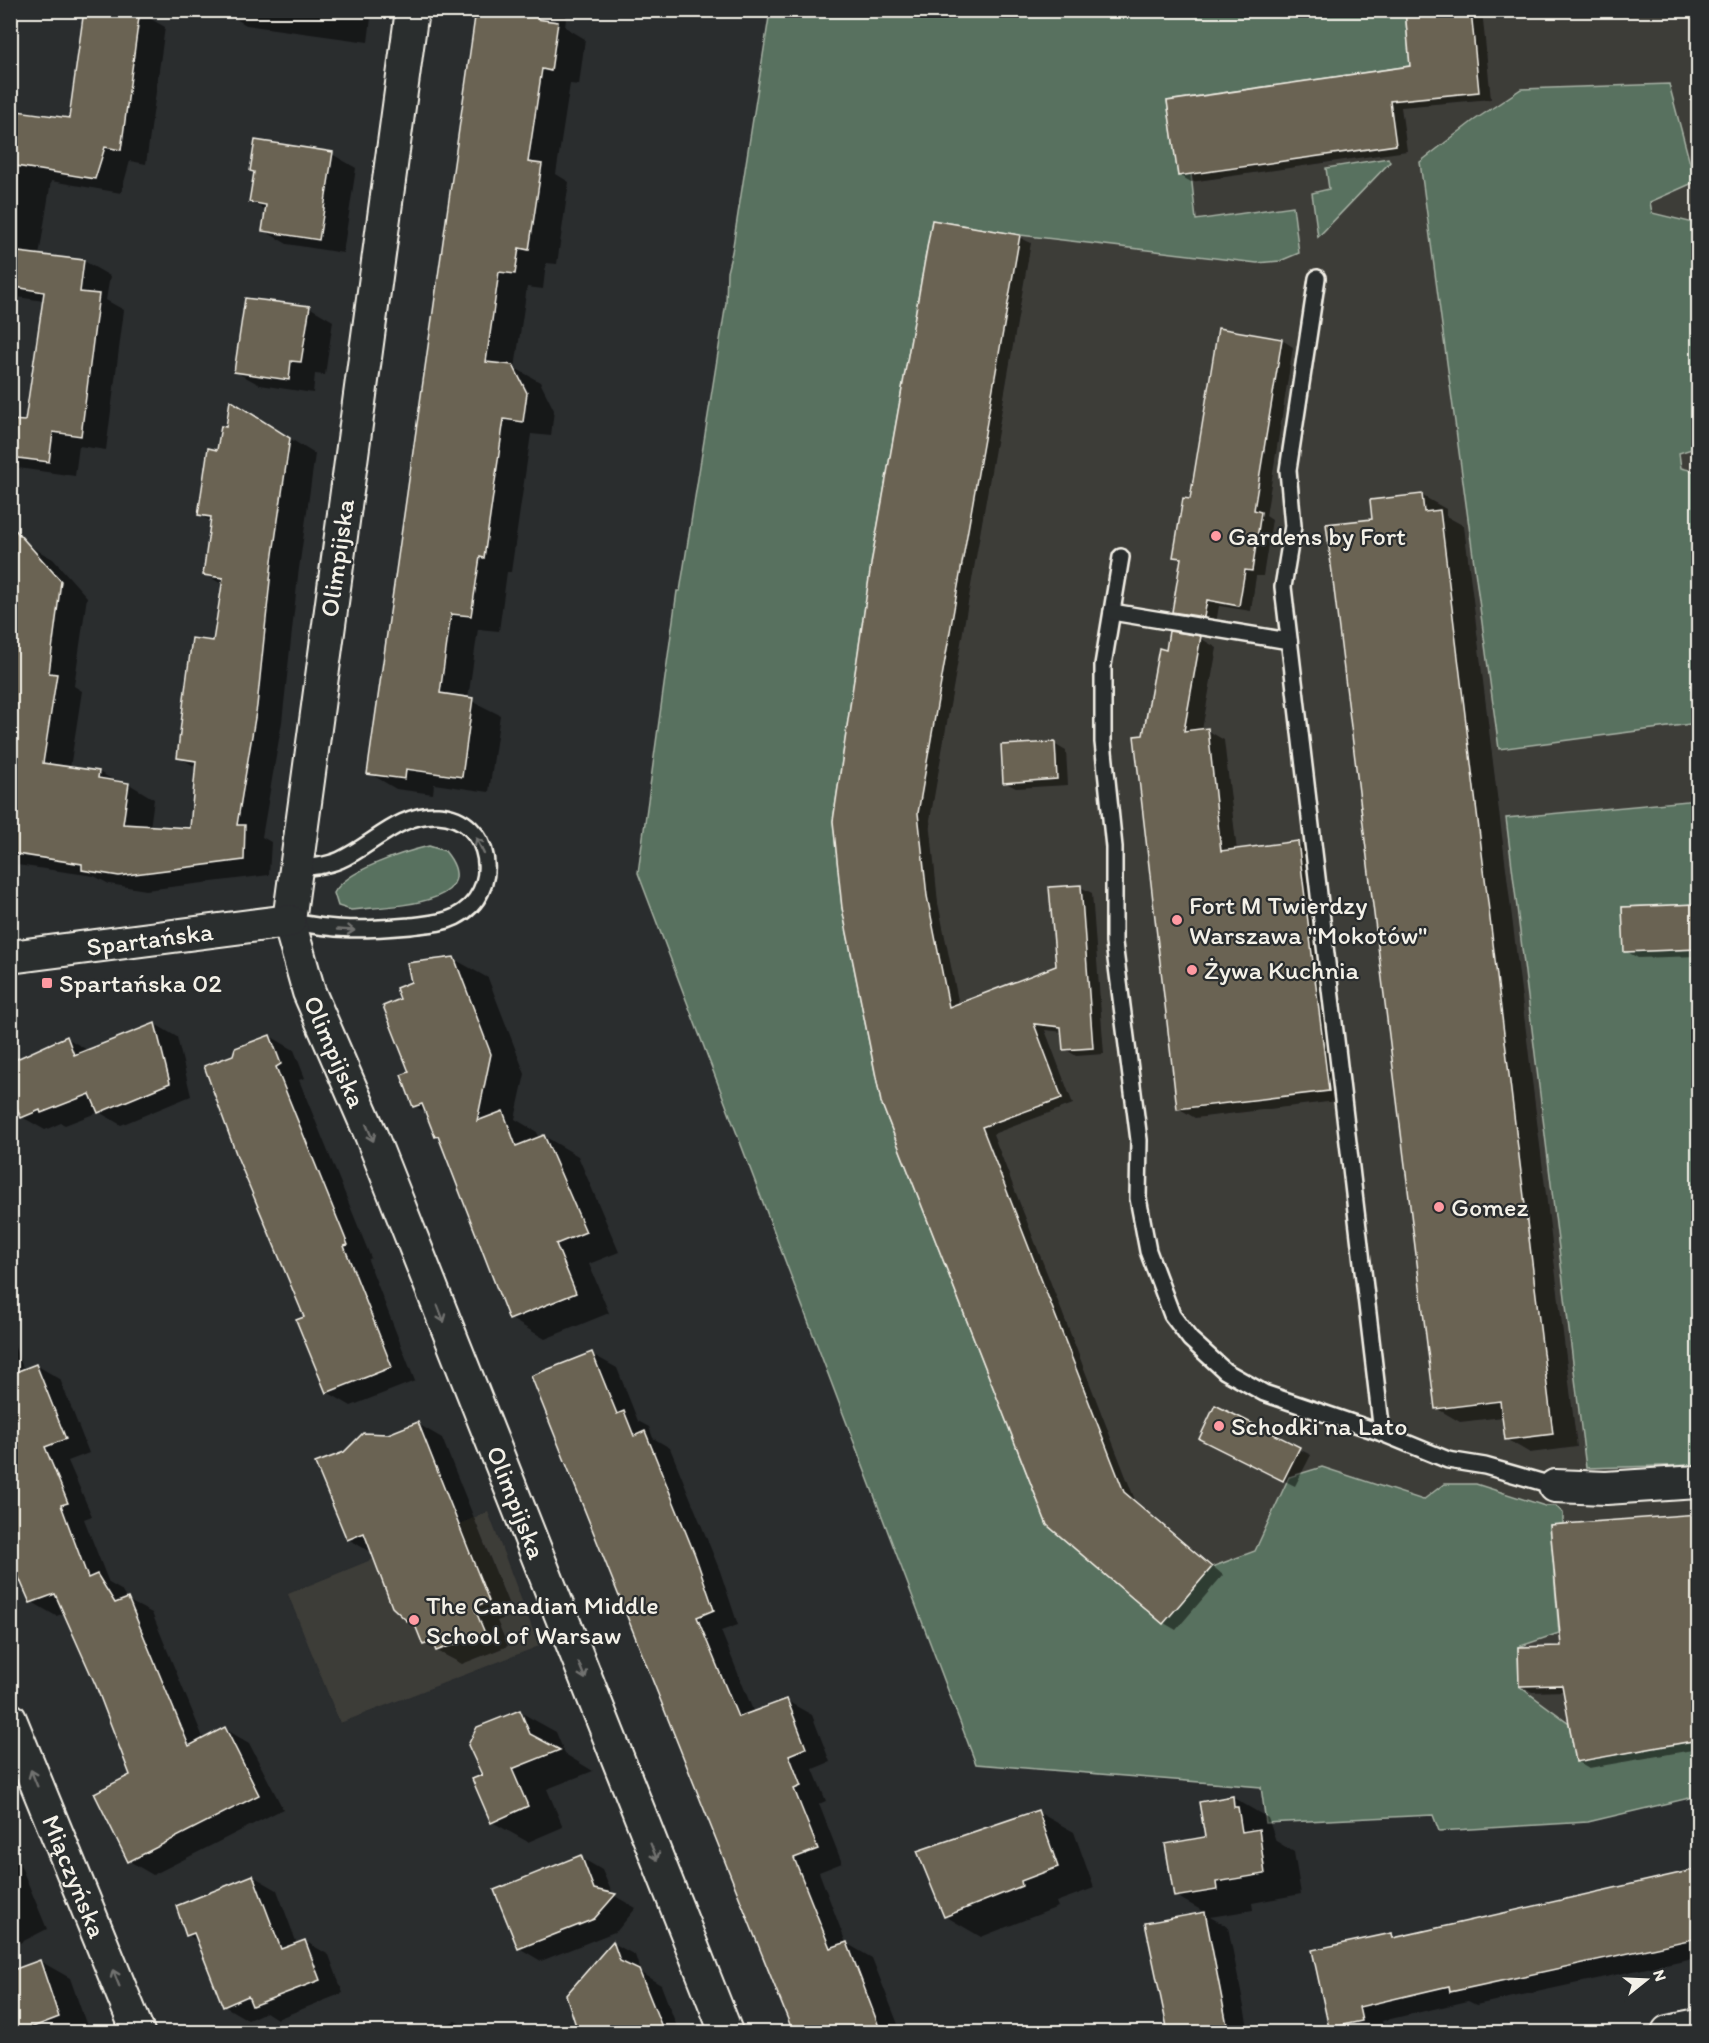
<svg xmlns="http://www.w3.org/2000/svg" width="1709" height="2043" font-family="Itim,sans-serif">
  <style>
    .built { fill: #3e3d39 }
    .green { fill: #59715f; stroke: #a6b1a4; stroke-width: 1.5 }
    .shadow { fill: #0007 }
    .building { fill: #6b6353; stroke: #f4f1e8; stroke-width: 1.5 }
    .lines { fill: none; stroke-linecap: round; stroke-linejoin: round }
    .lane-casing { stroke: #f4f1e8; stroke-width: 20 }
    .street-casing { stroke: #f4f1e8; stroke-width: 36 }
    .lane { stroke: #2a2d2e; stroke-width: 15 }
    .street { stroke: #2a2d2e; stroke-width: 32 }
    .oneway { stroke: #71726f }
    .poi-dot { fill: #ff9aa2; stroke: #2a2d2e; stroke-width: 2 }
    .labels { text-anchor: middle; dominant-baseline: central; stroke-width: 4.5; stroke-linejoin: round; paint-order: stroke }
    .poi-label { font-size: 26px; fill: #f4f1e8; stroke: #2a2d2e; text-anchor: start }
    .street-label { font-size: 26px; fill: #f4f1e8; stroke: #2a2d2e }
  </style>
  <rect width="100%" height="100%" fill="#2a2d2e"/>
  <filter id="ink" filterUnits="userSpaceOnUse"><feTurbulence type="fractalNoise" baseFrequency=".0167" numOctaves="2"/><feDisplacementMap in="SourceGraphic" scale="12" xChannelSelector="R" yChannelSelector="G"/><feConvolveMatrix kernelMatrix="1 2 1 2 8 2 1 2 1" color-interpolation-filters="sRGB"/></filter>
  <g filter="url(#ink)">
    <g class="built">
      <polygon points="770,11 1698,11 1698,1796 1588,1822 1439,1831 1433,1815 1266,1823 1261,1787 976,1764 638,873 677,591 680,591 726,303 727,272 732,252"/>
      <polygon points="488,1512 539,1646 340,1723 288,1594"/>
    </g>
    <g class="green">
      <polygon points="770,11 1405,11 1410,66 1167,101 1178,176 1191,174 1196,220 1293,206 1299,253 1280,261 1257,263 1020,235 932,220 872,558 833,821 842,908 881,1102 1047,1525 1163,1624 1212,1567 1255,1551 1289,1477 1322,1467 1423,1500 1444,1484 1476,1484 1545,1506 1556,1506 1563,1513 1563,1524 1550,1525 1559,1633 1518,1647 1519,1686 1569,1723 1576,1762 1698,1740 1698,1796 1588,1822 1439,1831 1433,1815 1266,1823 1261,1787 976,1764 638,873 677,591 680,591 726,303 727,272 732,252"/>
      <polygon points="1669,84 1695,182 1650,202 1652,213 1698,224 1698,447 1679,453 1681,468 1698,472 1698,723 1499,749 1420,162 1473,121 1521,89"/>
      <polygon points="1388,158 1390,162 1318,237 1312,193 1329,189 1326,168"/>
      <polygon points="1698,800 1698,904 1622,907 1625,952 1698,949 1698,1465 1586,1468 1506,818"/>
      <path d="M429,846l16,5c46,56 -63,55 -94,59l-13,-4 -4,-13c12,-23 70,-41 95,-47z"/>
    </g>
    <g class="shadow">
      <polygon points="36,10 153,10 151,19 165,27 146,164 130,161 121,193 51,181 39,256 84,261 110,276 106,300 124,310 106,450 79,446 75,476 11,467 10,422 26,424 44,301 10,296 10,111 71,119 85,17"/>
      <polygon points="229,10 372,10 368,42 246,25 228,14"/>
      <polygon points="476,10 567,10 565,27 585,39 579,85 570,84 556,174 569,182 557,264 546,263 543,289 527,287 515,368 540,382 554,410 551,436 531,434 511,572 507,572 499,631 478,629 468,699 500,715 489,792 434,784 433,794 396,789 369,773"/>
      <polygon points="1406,10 1482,10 1491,99 1401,107 1407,151 1191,182 1179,175 1412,67"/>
      <polygon points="332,154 356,168 343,253 287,244 263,230 267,211 251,202"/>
      <polygon points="1019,237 1031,243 930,820 938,903 959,1005 1057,967 1080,887 1092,893 1104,1054 1076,1056 1065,1049 1063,1032 1045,1030 1073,1104 993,1134 1135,1500 1223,1575 1176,1630 1164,1623 1048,1524 843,908"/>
      <polygon points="309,307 333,321 325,375 315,374 313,393 260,385 236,372"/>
      <polygon points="1282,340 1293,347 1266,516 1272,520 1263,576 1256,576 1251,611 1219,606 1216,623 1185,618 1174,611 1182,561 1174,556 1192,501"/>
      <polygon points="231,402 315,454 298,576 282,722 262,837 271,842 269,875 146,890 109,884 94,876 10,864 10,542 26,544 53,559 87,597 74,686 82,691 70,768 99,772 117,782 129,784 154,799 150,828 191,830 197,768 179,757 215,643 223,585 205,574 212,522 200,515 227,428"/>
      <polygon points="1421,495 1446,509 1446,516 1464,526 1577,1447 1530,1453 1506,1439 1503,1417 1460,1422 1436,1408 1374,520"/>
      <polygon points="1200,638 1217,648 1202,730 1207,730 1224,740 1237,851 1298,843 1315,853 1345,1100 1195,1118 1178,1108 1144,737 1167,651"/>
      <polygon points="1054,744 1066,751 1068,785 1016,788 1004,782"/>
      <polygon points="1698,906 1698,956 1638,958 1626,951 1623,909"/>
      <polygon points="454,959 488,978 525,1074 515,1119 537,1132 539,1138 544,1136 578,1156 619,1252 589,1264 609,1313 545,1339 511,1319 440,1138 436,1136 428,1113 414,1106 402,1000"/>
      <polygon points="155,1024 177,1037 191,1096 121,1125 99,1112 65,1125 61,1123 45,1130 22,1117 67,1038 89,1051"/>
      <polygon points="270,1036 294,1050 305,1078 299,1080 371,1258 368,1260 415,1381 351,1406 327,1392 234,1056"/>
      <polygon points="10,1335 24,1370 36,1365 60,1379 75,1417 89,1453 68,1461 92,1516 84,1519 109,1583 121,1590 127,1600 152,1613 204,1740 225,1729 249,1743 283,1809 153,1875 129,1861 132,1776 79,1639 66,1613 56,1616 32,1602 10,1468"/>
      <polygon points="592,1354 617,1368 638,1421 649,1427 653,1438 670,1448 720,1571 738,1625 721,1631 754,1713 787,1701 812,1715 830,1762 813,1769 826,1801 819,1804 842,1863 819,1872 846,1943 872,1958 901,2032 796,2032 533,1377"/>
      <polygon points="1215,1407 1311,1455 1295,1486 1212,1445"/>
      <polygon points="418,1424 442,1438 513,1615 497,1621 508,1646 462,1664 424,1644 417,1625 408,1620 372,1553 348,1539 389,1436"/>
      <polygon points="1698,1514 1698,1749 1589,1768 1577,1761 1565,1691 1532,1692 1520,1685 1562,1647 1552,1527"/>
      <polygon points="520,1712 556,1732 565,1754 593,1771 547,1789 563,1827 528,1842 492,1822 484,1776"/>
      <polygon points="1232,1797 1268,1818 1276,1841 1294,1852 1301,1894 1252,1903 1253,1910 1210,1917 1228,1927 1249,2032 1169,2032 1147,1924 1206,1913 1176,1896 1206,1838"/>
      <polygon points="1038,1812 1074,1832 1094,1888 1056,1902 1058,1907 981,1937 945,1916"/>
      <polygon points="10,1840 47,1929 10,1948"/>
      <polygon points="580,1857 602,1870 613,1895 636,1908 617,1931 541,1961 519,1948"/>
      <polygon points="1698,1870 1698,1957 1476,2005 1468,2001 1382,2021 1385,2032 1340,2032 1330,2027 1391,1934 1398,1938"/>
      <polygon points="253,1876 277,1890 297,1944 305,1941 329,1955 343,1993 277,2019 266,2012 248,2020 224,2006 198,1941 188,1935"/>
      <polygon points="613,1943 635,1955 641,1973 661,1985 679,2032 567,2032 565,2027 576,2023"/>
      <polygon points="40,1961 70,1978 89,2032 10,2032 10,1973"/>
      <polygon points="455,2021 475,2032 434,2032 433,2030"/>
    </g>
    <g class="building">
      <polygon points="84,10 140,10 121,150 105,147 95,179 10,165 10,110 69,118"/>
      <polygon points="476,10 538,10 537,19 558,22 551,71 542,69 528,162 542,164 529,250 519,248 515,274 499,272 486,362 513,365 527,393 523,422 504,419 484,558 480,557 471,616 451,614 440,693 473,698 462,777 406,769 405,779 367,774"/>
      <polygon points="1405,10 1471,10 1479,92 1390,101 1396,145 1178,176 1167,101 1410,66"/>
      <polygon points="255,140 333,152 319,240 262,231 266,205 249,202 254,172 250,171"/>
      <polygon points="932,220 1020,235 918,813 927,896 949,1007 1056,966 1049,887 1081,885 1093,1048 1063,1050 1061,1027 1034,1024 1062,1098 982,1127 1124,1492 1212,1567 1163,1624 1047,1525 881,1102 842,908 833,821 872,558"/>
      <polygon points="10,251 84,260 80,292 99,294 81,436 53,432 49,462 10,457 10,420 25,421 44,292 10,286"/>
      <polygon points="245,298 310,306 301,362 291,361 289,380 234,372"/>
      <polygon points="1218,328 1282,339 1254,510 1261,512 1252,571 1245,570 1239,606 1207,600 1204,617 1172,612 1181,558 1173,557 1183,498 1190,499"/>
      <polygon points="230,400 290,438 272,561 257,706 237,825 245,825 244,860 119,876 82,870 82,864 10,853 10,524 61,581 49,673 57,674 43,763 99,771 98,778 129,783 123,824 190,828 196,761 177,758 184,698 192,638 213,641 223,578 203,575 211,517 198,515 208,448 217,450 221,426 226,427"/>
      <polygon points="1422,494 1424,512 1440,510 1553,1434 1505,1440 1500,1401 1435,1409 1326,524 1372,519 1370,500"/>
      <polygon points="1169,631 1201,636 1184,731 1208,728 1221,851 1298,841 1329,1091 1177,1109 1134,736 1143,735 1159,648 1166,650"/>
      <polygon points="1055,742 1057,779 1003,783 1001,745"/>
      <polygon points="1698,904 1698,949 1624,952 1622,907"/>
      <polygon points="454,957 491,1054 477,1121 503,1111 516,1146 544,1135 586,1232 556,1244 576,1293 509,1320 438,1136 435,1137 422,1104 413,1107 401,1075 409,1072 383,1006 400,999 396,988 411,982 407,963"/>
      <polygon points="155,1023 170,1083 98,1113 90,1094 41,1113 40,1110 21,1118 10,1092 10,1062 67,1036 74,1055"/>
      <polygon points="270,1035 281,1064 276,1067 348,1245 344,1246 392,1367 326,1393 296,1320 304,1317 238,1159 204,1066 233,1055 235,1048"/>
      <polygon points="592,1352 617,1414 624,1411 634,1436 645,1431 695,1555 714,1610 697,1617 738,1717 787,1699 806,1748 789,1755 801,1786 794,1789 818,1849 794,1858 830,1948 847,1942 881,2032 793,2032 531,1376"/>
      <polygon points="36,1364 66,1439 45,1447 68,1503 61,1505 88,1578 97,1574 115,1603 128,1598 189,1746 225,1727 259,1795 128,1862 94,1793 130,1775 96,1686 55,1594 30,1603 10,1557 10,1367 13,1373"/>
      <polygon points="1215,1405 1300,1447 1283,1481 1199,1439"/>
      <polygon points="418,1422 489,1601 474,1607 485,1633 436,1651 432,1642 423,1645 413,1620 407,1621 392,1607 364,1533 347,1540 315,1463 344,1452 363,1433 388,1434"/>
      <polygon points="1698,1514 1698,1740 1576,1762 1562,1685 1519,1686 1518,1647 1561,1646 1550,1525"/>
      <polygon points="520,1710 530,1734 560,1750 512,1769 528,1806 491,1823 472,1779 482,1775 468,1745 477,1727"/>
      <polygon points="1233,1796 1234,1807 1238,1807 1242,1832 1259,1829 1265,1874 1216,1882 1217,1890 1174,1897 1165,1844 1205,1837 1199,1802"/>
      <polygon points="1038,1810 1058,1867 1021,1881 1022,1886 944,1917 917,1851"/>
      <polygon points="581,1855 594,1889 616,1894 594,1919 518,1949 494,1890"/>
      <polygon points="1698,1869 1698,1938 1450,1992 1449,1986 1359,2007 1362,2021 1329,2028 1312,1950 1392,1933 1393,1938"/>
      <polygon points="253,1875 281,1949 305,1940 320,1980 252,2006 248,1996 223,2007 194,1933 186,1936 176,1906"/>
      <polygon points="1205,1912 1227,2025 1189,2032 1168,2032 1145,1923"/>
      <polygon points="613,1941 620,1961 639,1970 664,2032 578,2032 566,1995"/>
      <polygon points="40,1960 59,2017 20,2032 10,2032 10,1971"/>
    </g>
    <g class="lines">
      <defs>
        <g id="lane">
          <polyline points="1317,278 1288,470 1293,526 1283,587 1382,1433"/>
          <polyline points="1121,557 1103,665 1103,742 1114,847 1114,943 1139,1140 1138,1198 1148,1251 1172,1315 1190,1339 1225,1371 1264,1393 1382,1433 1448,1460 1485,1466 1555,1486"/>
          <polyline points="1112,612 1289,641"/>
          <path d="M289,921c48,10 73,9 121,5 15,-2 31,-2 45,-9 49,-24 38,-99 -17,-102 -39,-2 -65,30 -98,45 -14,6 -29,7 -44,8"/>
        </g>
        <g id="street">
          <path id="s1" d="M412,10l-123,911 20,71 62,143 355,897"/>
          <path id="s2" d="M10,957l279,-36"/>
          <polyline points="1555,1486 1606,1488 1698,1482"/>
          <path id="s3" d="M10,1719l128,313"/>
          <polyline points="1668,2032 1698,2026"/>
        </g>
      </defs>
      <use href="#lane" class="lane-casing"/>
      <use href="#street" class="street-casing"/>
      <use href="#lane" class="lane"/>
      <use href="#street" class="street"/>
    </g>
    <defs><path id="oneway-shaft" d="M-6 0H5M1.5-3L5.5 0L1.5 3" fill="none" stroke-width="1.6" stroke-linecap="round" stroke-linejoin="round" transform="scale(1.5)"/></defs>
    <g class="oneway">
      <use href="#oneway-shaft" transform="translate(480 846) rotate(-116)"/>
      <use href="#oneway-shaft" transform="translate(346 930) rotate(3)"/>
      <use href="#oneway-shaft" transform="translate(370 1133) rotate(67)"/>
      <use href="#oneway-shaft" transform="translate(441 1314) rotate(69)"/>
      <use href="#oneway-shaft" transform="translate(582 1671) rotate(68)"/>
      <use href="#oneway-shaft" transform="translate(34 1778) rotate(-112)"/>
      <use href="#oneway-shaft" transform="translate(654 1852) rotate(68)"/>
      <use href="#oneway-shaft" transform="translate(116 1978) rotate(-112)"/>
    </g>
  </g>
  <g class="poi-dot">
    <circle cx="1216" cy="536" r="6"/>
    <circle cx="1177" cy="920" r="6"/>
    <circle cx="1192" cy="970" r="6"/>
    <rect x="41" y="977" width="12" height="12" rx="3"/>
    <circle cx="1439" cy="1207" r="6"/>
    <circle cx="1219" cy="1426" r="6"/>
    <circle cx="414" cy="1620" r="6"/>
  </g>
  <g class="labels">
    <g class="poi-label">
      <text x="1228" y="536">Gardens by Fort</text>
      <text x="1189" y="905">Fort M Twierdzy<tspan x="1189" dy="30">Warszawa "Mokotów"</tspan></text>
      <text x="1204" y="970">Żywa Kuchnia</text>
      <text x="59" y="983">Spartańska 02</text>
      <text x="1451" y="1207">Gomez</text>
      <text x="1231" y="1426">Schodki na Lato</text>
      <text x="426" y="1605">The Canadian Middle<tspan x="426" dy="30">School of Warsaw</tspan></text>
    </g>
    <g class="street-label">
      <text transform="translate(337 558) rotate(-82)">Olimpijska</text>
      <text stroke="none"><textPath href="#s2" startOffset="141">Spartańska</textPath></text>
      <text stroke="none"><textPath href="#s1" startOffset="1058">Olimpijska</textPath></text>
      <text stroke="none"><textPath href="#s1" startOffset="1544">Olimpijska</textPath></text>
      <text stroke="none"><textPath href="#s3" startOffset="170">Miączyńska</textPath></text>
    </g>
  </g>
  <rect width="1709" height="2043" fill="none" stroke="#2a2d2e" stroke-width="36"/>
  <rect x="18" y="18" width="1673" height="2007" fill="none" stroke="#f4f1e8" stroke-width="2" filter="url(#ink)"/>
  <g transform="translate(1646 1980) rotate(72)" stroke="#2a2d2e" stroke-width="4.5" paint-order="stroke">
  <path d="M0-4.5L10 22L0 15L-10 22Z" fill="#f4f1e8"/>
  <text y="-9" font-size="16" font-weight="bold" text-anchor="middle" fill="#f4f1e8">N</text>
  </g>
</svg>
